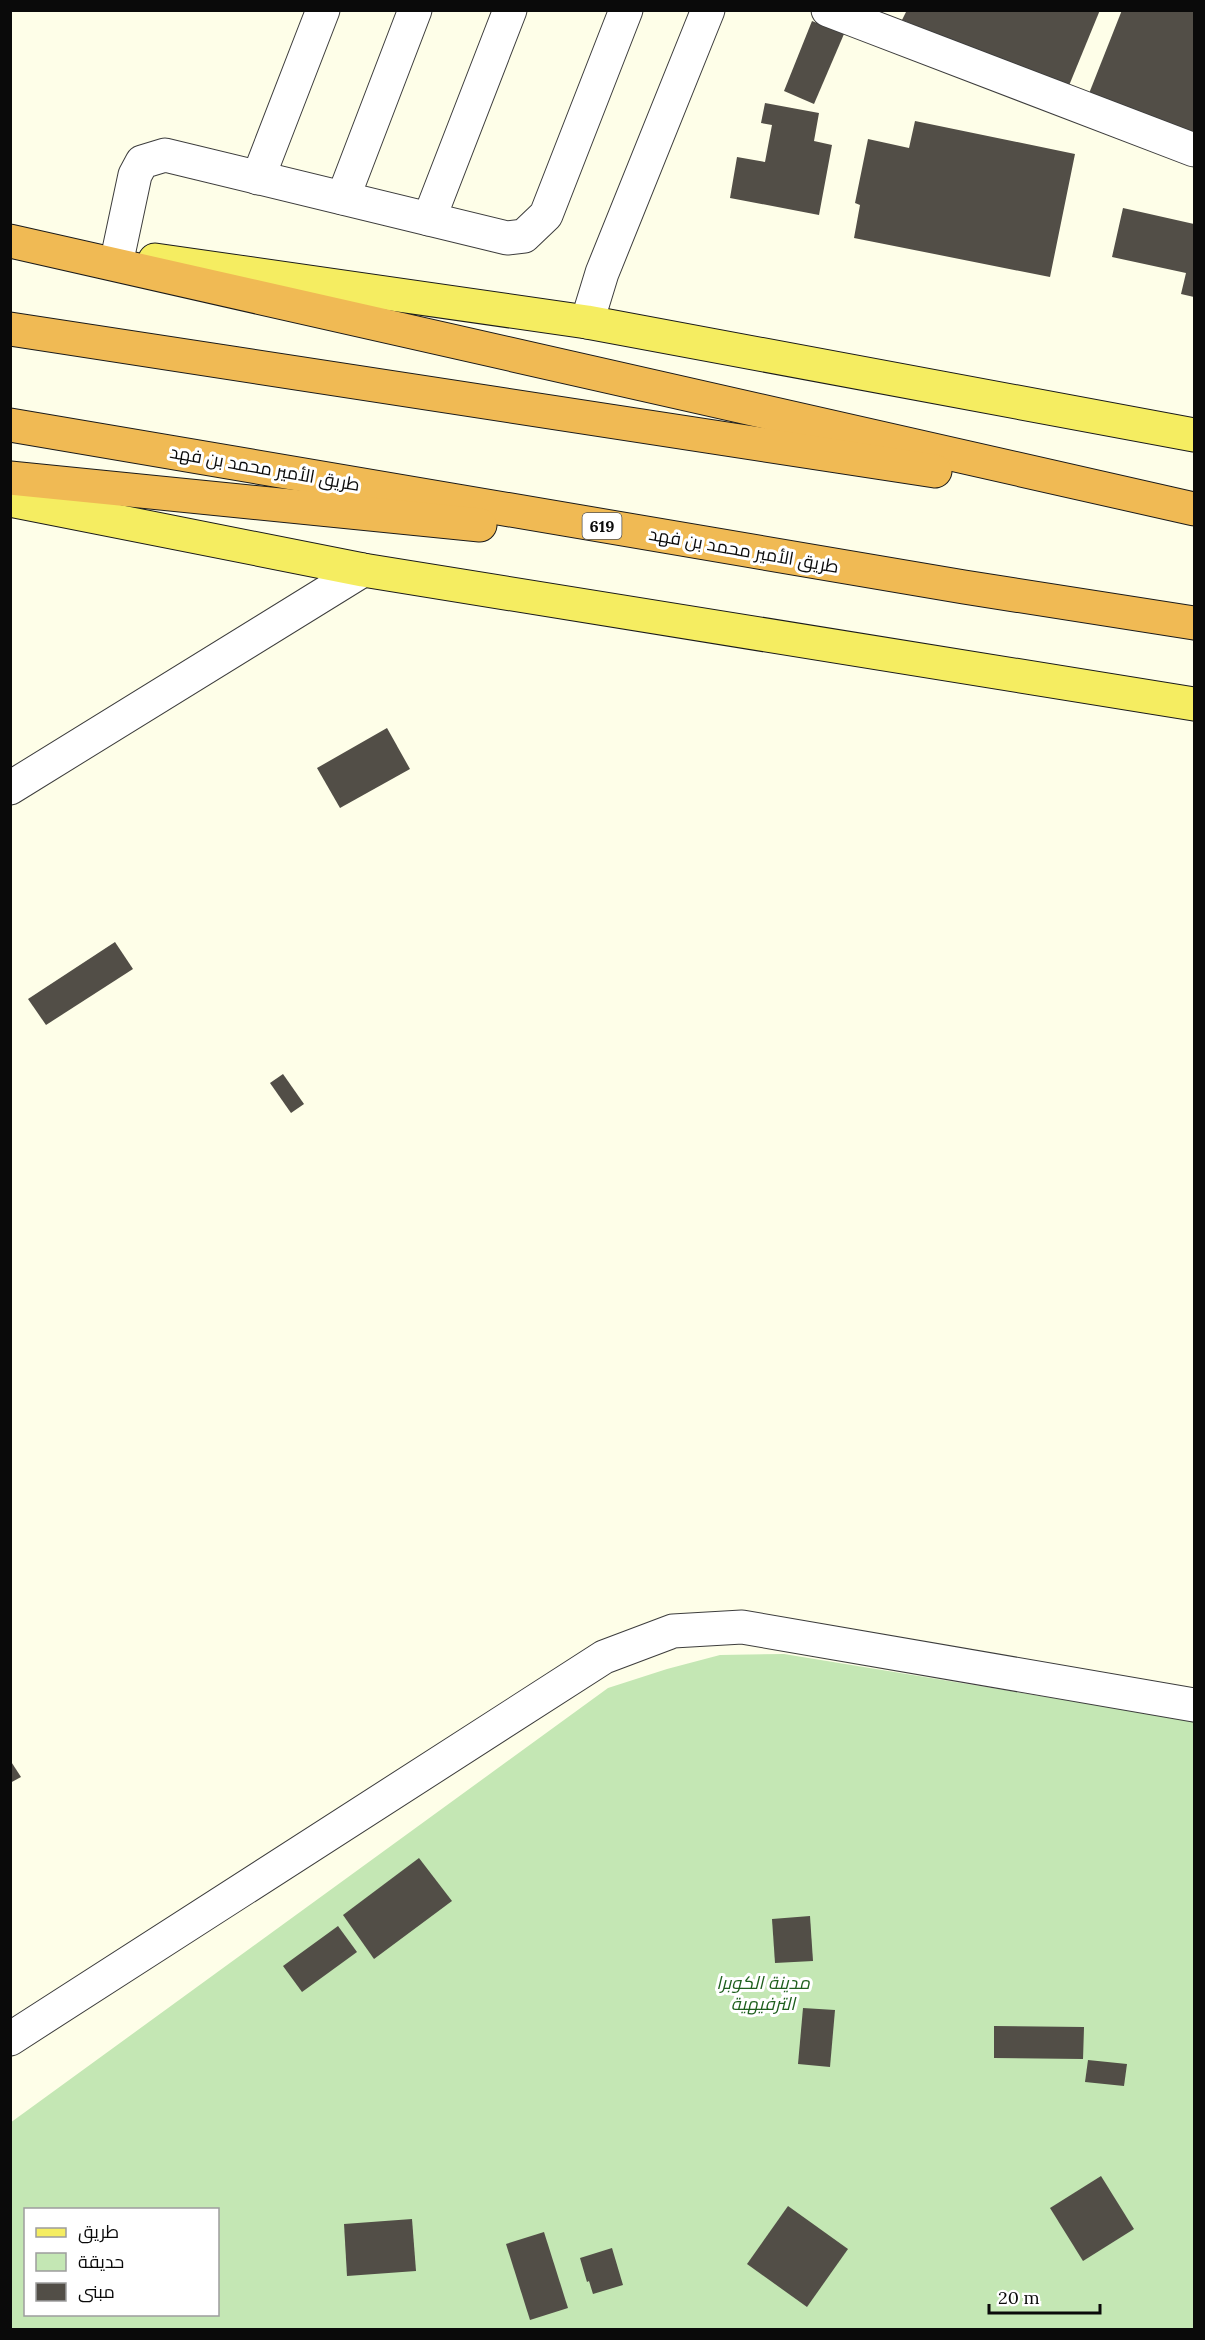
<svg xmlns="http://www.w3.org/2000/svg" width="1205" height="2340" font-family="Lora,Cairo,serif">
  <style>
    .green { fill: #c4e7b4; fill-rule: evenodd }
    .building { fill: #524e47 }
    .lines { fill: none; stroke-linecap: round; stroke-linejoin: round }
    .minor-casing { stroke: #3d3d3d; stroke-width: 35 }
    .major-casing { stroke: #1b1b1b; stroke-width: 35 }
    .highway-casing { stroke: #1b1b1b; stroke-width: 35 }
    .minor { stroke: #fff; stroke-width: 33 }
    .major { stroke: #f5ed61; stroke-width: 33 }
    .highway { stroke: #f0ba54; stroke-width: 33 }
    .labels { text-anchor: middle; dominant-baseline: central; stroke-width: 6; stroke-linejoin: round; paint-order: stroke }
    .shield { fill: #fff; stroke: #545454; stroke-width: 1.5 }
    .shield-label { font-size: 16px; font-weight: bold; fill: #0a0a0a }
    .street-label { font-size: 18px; fill: #0a0a0a; stroke: #fff }
    .park-label { font-size: 18px; font-style: italic; fill: #1e5f1d; stroke: #fff }
  </style>
  <rect width="100%" height="100%" fill="#fefee8"/>
  <path class="green" d="M784,1654l410,67v608h-1183l-1,-206 598,-435 59,-19 53,-14zM26,2210h192v104h-192z"/>
  <g class="building">
    <polygon points="907,10 1100,10 1068,88 902,20"/>
    <polygon points="1122,10 1194,10 1194,138 1088,96"/>
    <polygon points="812,21 844,34 814,104 784,91"/>
    <polygon points="765,103 819,113 814,141 832,145 819,215 730,198 737,157 765,162 772,125 761,123"/>
    <polygon points="915,121 1075,154 1050,277 854,238 860,205 855,203 868,139 909,148"/>
    <polygon points="1123,208 1194,224 1194,297 1181,294 1186,273 1112,257"/>
    <polygon points="387,728 410,769 340,808 317,768"/>
    <polygon points="115,942 133,969 46,1025 28,999"/>
    <polygon points="283,1074 304,1104 291,1113 270,1083"/>
    <polygon points="10,1760 21,1777 10,1783"/>
    <polygon points="419,1858 452,1901 374,1959 343,1915"/>
    <polygon points="810,1916 813,1961 775,1963 772,1919"/>
    <polygon points="338,1926 357,1952 302,1992 283,1966"/>
    <polygon points="803,2008 835,2010 830,2067 798,2064"/>
    <polygon points="994,2026 1084,2027 1083,2059 994,2058"/>
    <polygon points="1088,2060 1127,2064 1124,2086 1085,2082"/>
    <polygon points="1101,2176 1134,2229 1083,2261 1050,2208"/>
    <polygon points="788,2206 848,2249 807,2307 747,2264"/>
    <polygon points="412,2219 416,2271 347,2276 344,2224"/>
    <polygon points="544,2232 568,2308 530,2320 506,2244"/>
    <polygon points="612,2248 623,2285 593,2294 589,2281 587,2282 580,2258"/>
  </g>
  <g class="lines">
    <defs>
      <g id="minor">
        <polyline points="828,10 1194,150"/>
        <polyline points="258,178 323,10"/>
        <polyline points="343,198 415,10"/>
        <polyline points="429,219 510,10"/>
        <polyline points="118,255 135,175 142,162 165,155 507,238 524,236 546,215 626,10"/>
        <polyline points="587,322 602,273 708,10"/>
        <polyline points="10,788 363,570"/>
        <polyline points="10,2039 604,1657 673,1631 742,1627 1194,1705"/>
      </g>
      <g id="major">
        <polyline points="155,260 587,322 1194,435"/>
        <polyline points="10,500 363,570 1194,704"/>
      </g>
      <g id="highway">
        <polyline points="10,241 1194,509"/>
        <polyline points="10,329 935,471"/>
        <polyline points="10,425 964,587 1194,623"/>
        <polyline points="10,478 480,525"/>
      </g>
    </defs>
    <use href="#minor" class="minor-casing"/>
    <use href="#major" class="major-casing"/>
    <use href="#highway" class="highway-casing"/>
    <use href="#minor" class="minor"/>
    <use href="#major" class="major"/>
    <use href="#highway" class="highway"/>
  </g>
  <g class="labels">
    <rect class="shield" x="582.5" y="513" width="39" height="26" rx="4.5"/>
    <g class="shield-label">
      <text x="602" y="526">619</text>
    </g>
    <g class="street-label">
      <text transform="translate(265 468) rotate(10)">طريق الأمير محمد بن فهد</text>
      <text transform="translate(744 550) rotate(10)">طريق الأمير محمد بن فهد</text>
    </g>
    <g class="park-label">
      <text x="763" y="1982">مدينة الكوبرا<tspan x="763" dy="21">الترفيهية</tspan></text>
    </g>
  </g>
  <rect width="1205" height="2340" fill="none" stroke="#0a0a0a" stroke-width="24"/>
  <rect x="24" y="2208" width="195" height="108" fill="#ffffff" stroke="#9d9d9d" stroke-width="1.5"/>
  <rect x="36" y="2228" width="30" height="9" fill="#f5ed61" stroke="#9d9d9d" stroke-width="1.5"/>
  <text x="78" y="2238" font-size="18" fill="#0a0a0a">طريق</text>
  <rect x="36" y="2253" width="30" height="18" fill="#c4e7b4" stroke="#9d9d9d" stroke-width="1.5"/>
  <text x="78" y="2268" font-size="18" fill="#0a0a0a">حديقة</text>
  <rect x="36" y="2283" width="30" height="18" fill="#524e47" stroke="#9d9d9d" stroke-width="1.5"/>
  <text x="78" y="2298" font-size="18" fill="#0a0a0a">مبنى</text>
  <path d="M989 2304v9h111v-9" fill="none" stroke="#0a0a0a" stroke-width="3"/>
  <text x="998" y="2304" font-size="18" fill="#0a0a0a" stroke="#ffffff" stroke-width="4.5" paint-order="stroke">20 m</text>
</svg>
